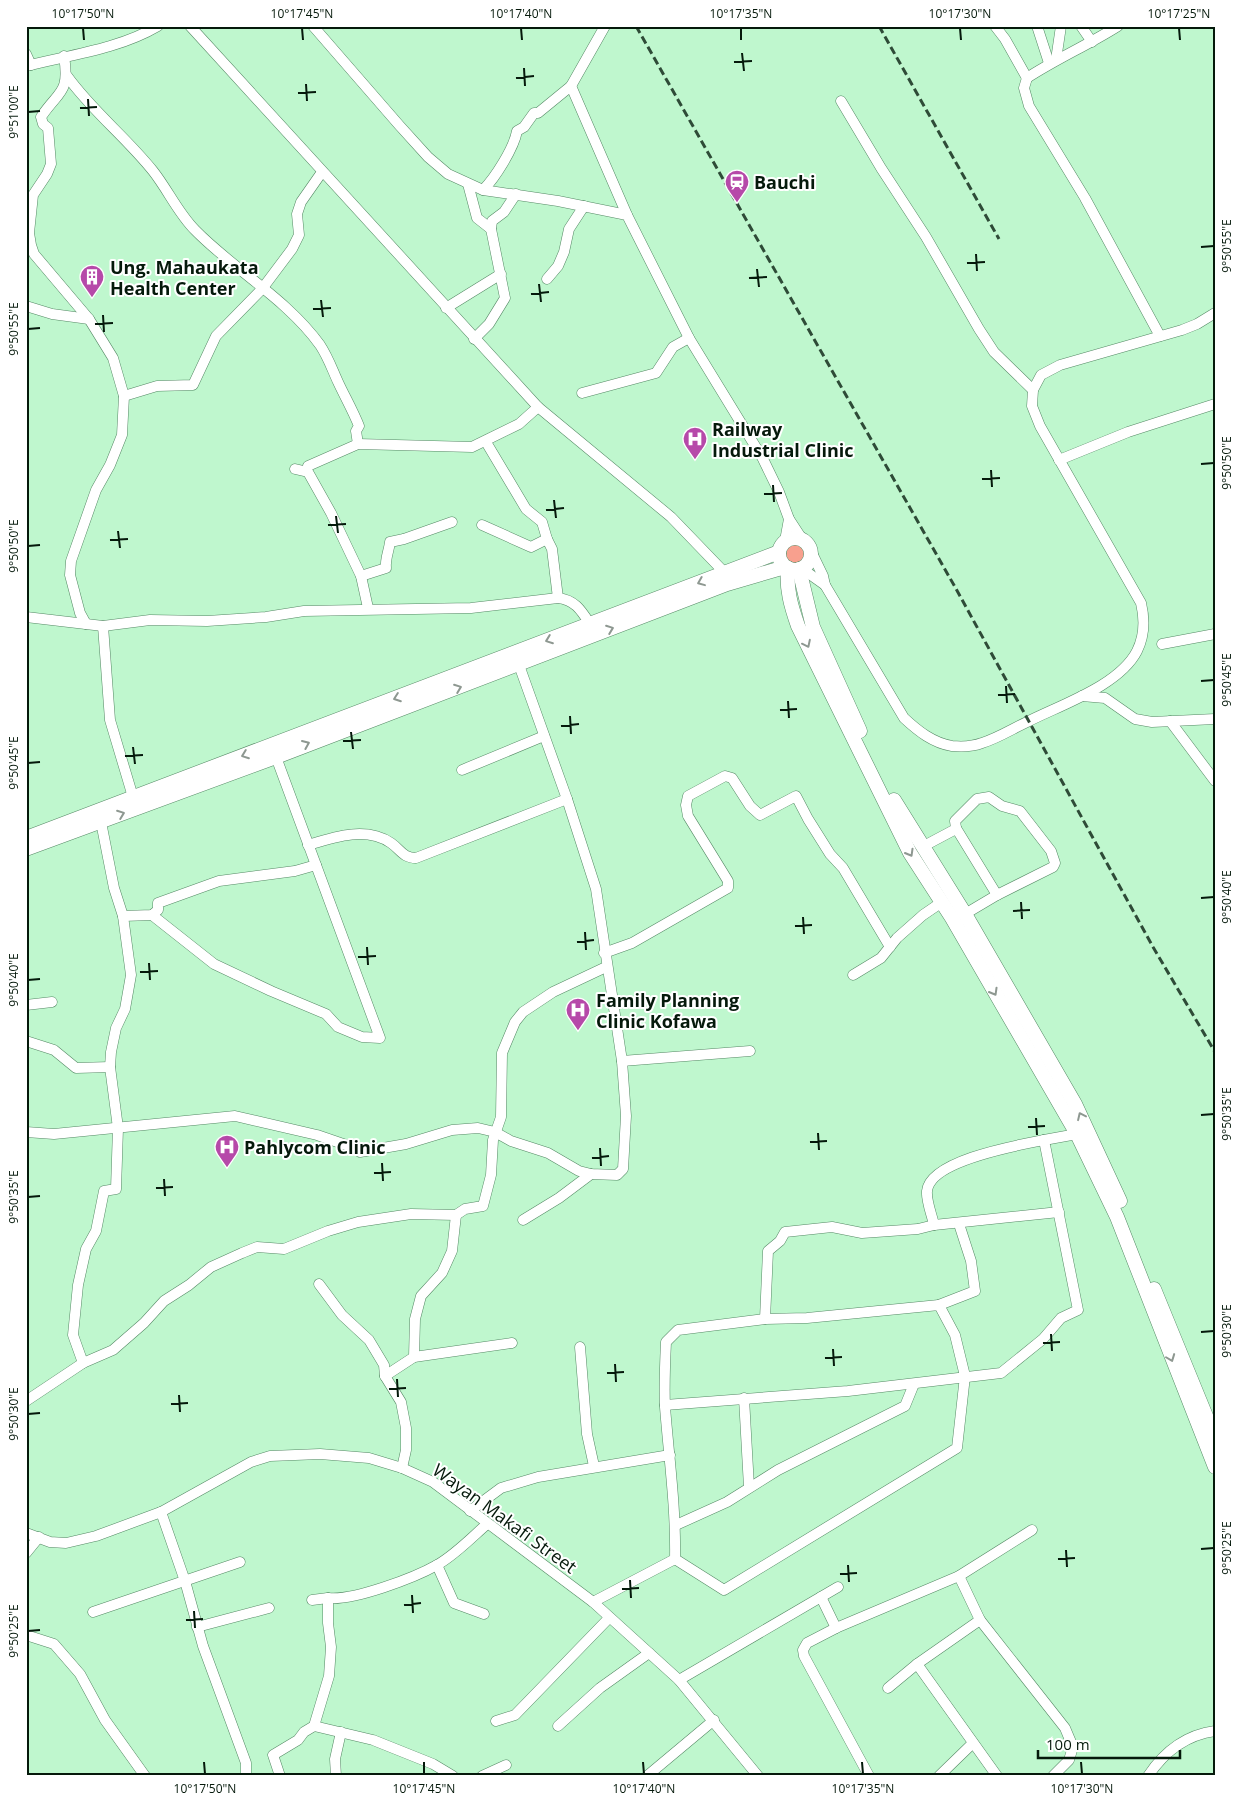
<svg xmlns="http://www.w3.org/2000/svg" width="1241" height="1802" font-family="'Open Sans',sans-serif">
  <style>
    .green { fill: #f8a08e }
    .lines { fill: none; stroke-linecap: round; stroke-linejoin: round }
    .street-casing { stroke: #558965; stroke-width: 11 }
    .secondary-casing { stroke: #558965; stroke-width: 15 }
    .street { stroke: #fff; stroke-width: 10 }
    .secondary { stroke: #fff; stroke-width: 14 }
    .rail { stroke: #2e4b37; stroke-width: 3; stroke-dasharray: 8 4; stroke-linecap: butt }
    .oneway { stroke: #8e9891 }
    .ticks { fill: none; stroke: #05190b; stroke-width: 2 }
    .labels { text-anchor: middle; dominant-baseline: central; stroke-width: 4; stroke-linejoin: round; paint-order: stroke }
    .poi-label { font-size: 18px; font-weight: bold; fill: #05190b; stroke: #fff; text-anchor: start }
    .street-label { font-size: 18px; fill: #05190b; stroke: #fff }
    .neatline { fill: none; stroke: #05190b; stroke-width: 2 }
    .ticks-label { font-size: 12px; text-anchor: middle; fill: #05190b }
  </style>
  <rect width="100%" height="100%" fill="#bff7ce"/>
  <circle class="green" cx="794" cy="554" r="10"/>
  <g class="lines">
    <defs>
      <g id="street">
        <polyline points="190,26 538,407 671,517 724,572"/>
        <polyline points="313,26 399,125 428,157 448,174 483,190 558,201 627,215 689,338 763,459 779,492 789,519 802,539"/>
        <polyline points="995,26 1005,39 1027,78"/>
        <polyline points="1037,26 1049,63"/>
        <polyline points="1081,26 1092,42"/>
        <path d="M1118,26c-30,19 -62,33 -91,52l-3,10 5,18 56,92 75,138"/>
        <polyline points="26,54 31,65"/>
        <path d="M64,56c6,38 -5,34 -23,61l2,7 5,4 3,36 -4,10 -14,21 -4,38 2,12 3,9 55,65 24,39 11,38 -2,39 -12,30 -14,25 -25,71 -1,14 10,38 6,11"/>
        <polyline points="1056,60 1061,26"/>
        <path d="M26,66c44,-11 93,-17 132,-40"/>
        <path d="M67,76c25,35 59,61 86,95 15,19 25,42 42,59 38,39 93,70 125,115 8,12 12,24 18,37 7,15 15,29 21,44l-3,5 2,13"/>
        <polyline points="571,86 627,215"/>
        <polyline points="841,101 881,168 926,237 979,329 994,352 1033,390"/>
        <polyline points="468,184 477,218 491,229"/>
        <path d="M483,190c12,-12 31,-42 34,-59l7,-4 10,-14h4l33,-27 34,-60"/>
        <polyline points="547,279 558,266 564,252 569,229 584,206"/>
        <polyline points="26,306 52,314 89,319"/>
        <polyline points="446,308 501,274"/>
        <polyline points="474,339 489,324 505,298 491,229 492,221 504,212 516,194"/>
        <polyline points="582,393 656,373 673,347 689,338"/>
        <polyline points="124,396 157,386 193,385 216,336 262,289 292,249 299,235 297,214 301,202 322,172"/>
        <polyline points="486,442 526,509 542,522 547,539"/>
        <polyline points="1059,460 1128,432 1215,404"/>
        <polyline points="308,466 358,444 472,447 519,424 538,407"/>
        <polyline points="295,469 308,472 331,513 361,576 368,608"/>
        <polyline points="482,525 531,547 547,539 552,549 558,598"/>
        <polyline points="785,541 789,519"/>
        <polyline points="810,549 823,576 825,585"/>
        <path d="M801,568l24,17 79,133c14,13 29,25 48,28 10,1 22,0 30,-3 16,-5 30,-14 45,-21 33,-17 92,-36 110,-71 8,-16 8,-31 4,-48l-101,-177 -8,-20 1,-16 8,-15 19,-10 122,-35 15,-6 18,-11"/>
        <path d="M361,576l25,-8c-1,-10 3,-17 4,-26l14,-3 48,-17"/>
        <path d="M26,617l77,9 47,-6 57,1 59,-4 38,-6 167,-3 87,-10c17,2 23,12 32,26"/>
        <polyline points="103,626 110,720 133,797"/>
        <polyline points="1162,644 1215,634"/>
        <polyline points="1082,696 1105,698 1135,719 1152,722 1215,719"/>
        <polyline points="1170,721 1215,781"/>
        <polyline points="462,770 544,736"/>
        <polyline points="956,828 997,895"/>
        <path d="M308,845c26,-8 58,-19 83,-2 10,7 12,15 25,15l151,-59"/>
        <polyline points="922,847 954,830 956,828 955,821 977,799 989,797 1002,806 1020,811 1051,851 1055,863 1053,867 997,895 965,914"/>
        <polyline points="152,915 214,964 271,991 326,1014 338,1027 362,1037 380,1038 276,757"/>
        <polyline points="123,916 152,915 158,910 158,903 219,881 295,871 316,865"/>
        <polyline points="604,953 632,943 728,888 728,881 688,816 686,805 688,796 725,776 732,778 750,806 760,815 796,796 808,819 830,854 843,868 890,947"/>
        <polyline points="853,975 881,958 897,938 923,915 942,902"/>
        <polyline points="26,1005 52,1002"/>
        <polyline points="26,1041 54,1050 76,1068 110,1067"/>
        <polyline points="622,1061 750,1051"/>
        <polyline points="26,1132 54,1134 235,1116 317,1135 352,1147 360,1152 406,1144 452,1130 478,1128 495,1132 511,1141 548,1153 579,1171 591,1174 617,1175 623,1169 626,1116 622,1061 596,889 567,799 519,665"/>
        <polyline points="523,1220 559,1198 591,1174"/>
        <path d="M934,1225c-2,-10 -8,-24 -7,-34 3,-31 92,-46 117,-51"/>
        <polyline points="319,1284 342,1315 369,1340 384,1365 385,1376 401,1402 406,1428 406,1450 402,1468"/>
        <polyline points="939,1305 975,1291 971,1261 959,1224"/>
        <polyline points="765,1319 768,1251 780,1241 785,1232 832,1227 862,1233 918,1229 934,1225 1059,1212"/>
        <polyline points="580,1347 587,1434 594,1466"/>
        <polyline points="414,1357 415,1319 421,1296 442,1273 452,1251 456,1215"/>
        <polyline points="83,1363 73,1335 78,1285 86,1249 96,1231 104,1191 116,1189 118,1128 110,1067 111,1052 116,1028 125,1009 131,975 123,916 114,888 101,822"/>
        <polyline points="385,1376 414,1357 512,1343"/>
        <polyline points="744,1398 749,1487"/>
        <polyline points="26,1401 83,1363 113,1350 144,1323 164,1301 189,1285 211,1267 242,1253 257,1247 284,1249 328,1231 358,1222 411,1214 456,1215 465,1209 483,1206 491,1175 493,1140 501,1117 502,1053 515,1022 523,1012 553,992 606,967"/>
        <polyline points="665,1405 848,1391 1001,1373 1043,1339 1061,1318 1078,1310 1044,1140 1077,1134"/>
        <polyline points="470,1511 501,1488 538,1477 670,1455"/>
        <polyline points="161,1512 185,1581 203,1646 246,1763 246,1776"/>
        <polyline points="676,1525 727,1502 778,1470 905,1406 914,1384"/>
        <polyline points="26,1533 50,1542 66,1543 96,1536 161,1512 251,1462 270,1456 320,1454 369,1458 402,1468 433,1482 593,1602 679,1680 758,1776"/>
        <polyline points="26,1553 39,1537"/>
        <polyline points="437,1565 454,1603 484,1614"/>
        <polyline points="959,1576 980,1620 1065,1728 1073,1747 1069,1760 1053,1776"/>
        <polyline points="821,1597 836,1628"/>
        <polyline points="312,1600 328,1598"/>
        <path d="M593,1602l82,-43 49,31 233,-142 8,-72 -10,-41 -16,-30 -132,13 -42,1 -87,11 -12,12c-1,21 -2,43 -1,65 4,51 11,101 10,152"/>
        <polyline points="93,1612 240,1562"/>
        <polyline points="980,1620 917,1664 997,1776"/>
        <polyline points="197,1627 269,1608"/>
        <polyline points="26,1635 54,1644 80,1674 105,1720 145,1776"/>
        <polyline points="679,1680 838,1587"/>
        <polyline points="888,1688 917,1664"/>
        <polyline points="496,1721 515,1715 609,1618"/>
        <polyline points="314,1726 373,1740 433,1764 453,1776"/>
        <polyline points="558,1726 600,1688 649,1653"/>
        <path d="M280,1776l-7,-21 25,-15 6,-8 10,-6 15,-50 2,-29 -3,-24v-25c25,3 86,-20 109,-33 18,-10 34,-27 50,-41"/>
        <polyline points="336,1776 335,1759 341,1732"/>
        <polyline points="482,1776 506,1765"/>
        <polyline points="647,1776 714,1720"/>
        <polyline points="869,1776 804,1656 803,1650 807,1643 836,1628 959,1576 1032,1530"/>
        <polyline points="939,1776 972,1744"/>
        <path d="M1148,1776c16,-24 37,-41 67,-45"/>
      </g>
      <g id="secondary">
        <circle cx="795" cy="554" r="16"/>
        <path d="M788,568c-2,21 3,38 10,58l112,227 42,65 125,216 40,83 98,250"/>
        <polyline points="799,569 813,627 860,731"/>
        <polyline points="894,800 965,914 1075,1104 1120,1201"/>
        <polyline points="26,838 779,552"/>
        <polyline points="26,849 276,757 727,584 785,567"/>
        <polyline points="1154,1289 1215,1438"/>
      </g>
    </defs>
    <use href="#street" class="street-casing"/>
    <use href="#secondary" class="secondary-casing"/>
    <use href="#street" class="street"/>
    <use href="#secondary" class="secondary"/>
    <g class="rail">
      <polyline points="636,26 955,587 1153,947 1215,1052"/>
      <polyline points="879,26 999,239"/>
    </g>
  </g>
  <defs><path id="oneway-chevron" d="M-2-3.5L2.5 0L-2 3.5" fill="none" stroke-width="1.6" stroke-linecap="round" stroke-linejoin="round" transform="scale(1.25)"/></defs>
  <g class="oneway">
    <use href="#oneway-chevron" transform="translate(701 582) rotate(158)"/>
    <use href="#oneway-chevron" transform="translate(610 629) rotate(-21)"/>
    <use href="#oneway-chevron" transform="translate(549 640) rotate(159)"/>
    <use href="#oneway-chevron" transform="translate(807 644) rotate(64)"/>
    <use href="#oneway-chevron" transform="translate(458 688) rotate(-21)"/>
    <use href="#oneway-chevron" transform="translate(397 698) rotate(160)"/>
    <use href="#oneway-chevron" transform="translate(306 744) rotate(-23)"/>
    <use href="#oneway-chevron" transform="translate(245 755) rotate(159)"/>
    <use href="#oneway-chevron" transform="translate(121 814) rotate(-21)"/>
    <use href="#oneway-chevron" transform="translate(910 853) rotate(60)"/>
    <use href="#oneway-chevron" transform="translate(994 992) rotate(60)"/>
    <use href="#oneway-chevron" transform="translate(1081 1116) rotate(-115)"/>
    <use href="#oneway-chevron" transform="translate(1171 1358) rotate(69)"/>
  </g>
  <path class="ticks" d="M83,28l1,12M302,28l1,12M521,28l1,12M741,28v12M960,28l1,12M1179,28l1,12M742,53l2,18M734,62l18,-1M524,68l1,18M516,78l18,-2M306,84l1,17M298,93l18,-1M88,99l1,17M80,108l17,-1M28,112l12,-1M1201,247l13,-1M976,254l1,17M967,263l18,-1M757,269l2,18M749,278l18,-1M539,284l2,18M531,294l18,-2M321,300l2,17M313,309l18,-1M103,315l1,17M95,324l18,-1M28,329l12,-1M1201,464l13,-1M991,470l1,17M982,479l18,-1M773,485l1,17M764,494l18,-1M554,500l2,18M546,510l18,-2M336,516l2,17M328,525l18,-1M118,531l2,17M110,540l18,-1M28,546l12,-1M1201,681l13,-1M1006,686l1,17M998,695l17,-1M788,701l1,17M780,710l17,-1M570,716l1,18M561,726l18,-2M351,732l2,17M343,741l18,-1M133,747l2,17M125,756l18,-1M28,763l12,-1M1201,898l13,-1M1021,902l1,17M1013,911l17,-1M803,917l1,17M795,926l17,-1M585,932l1,18M577,942l17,-2M367,947l1,18M358,957l18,-1M149,963l1,17M140,972l18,-1M28,980l12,-1M1201,1115l13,-1M1036,1118l1,17M1028,1127l17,-1M818,1133l1,17M810,1142l17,-1M600,1148l1,18M592,1158l17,-2M382,1163l1,18M374,1173l17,-1M164,1179l1,17M156,1188l17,-1M28,1197l12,-1M1201,1332l13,-1M1051,1334l1,17M1043,1343l17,-1M833,1349l1,17M825,1358l17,-1M615,1364l1,18M607,1373l17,-1M397,1379l1,18M389,1389l17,-1M179,1395l1,17M171,1404l17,-1M28,1414l12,-1M1201,1549l13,-1M1066,1550l1,17M1058,1559l17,-1M848,1565l1,17M840,1574l17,-1M630,1580l1,18M622,1589l17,-1M412,1595l1,18M404,1605l17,-2M194,1611l1,17M186,1620l17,-1M28,1631l12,-1M204,1762l1,12M424,1762v12M643,1762l1,12M862,1762l1,12M1081,1762l1,12"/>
  <defs>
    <symbol id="station-pin" viewBox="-11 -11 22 30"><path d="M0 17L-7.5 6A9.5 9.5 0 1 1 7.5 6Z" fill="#b649a9" stroke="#fff"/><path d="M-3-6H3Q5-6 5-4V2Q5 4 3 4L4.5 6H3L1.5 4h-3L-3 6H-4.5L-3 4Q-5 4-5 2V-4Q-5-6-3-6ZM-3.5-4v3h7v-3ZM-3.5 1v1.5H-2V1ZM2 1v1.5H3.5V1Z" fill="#fff"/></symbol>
    <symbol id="building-pin" viewBox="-11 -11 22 30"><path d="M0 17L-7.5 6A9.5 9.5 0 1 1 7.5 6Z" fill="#b649a9" stroke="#fff"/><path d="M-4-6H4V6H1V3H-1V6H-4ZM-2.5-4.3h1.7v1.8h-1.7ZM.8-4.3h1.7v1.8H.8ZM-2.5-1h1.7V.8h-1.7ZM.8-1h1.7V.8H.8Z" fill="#fff"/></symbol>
    <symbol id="hospital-pin" viewBox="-11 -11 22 30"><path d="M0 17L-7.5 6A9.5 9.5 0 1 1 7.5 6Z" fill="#b649a9" stroke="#fff"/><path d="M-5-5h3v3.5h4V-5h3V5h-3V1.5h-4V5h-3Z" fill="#fff"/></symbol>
  </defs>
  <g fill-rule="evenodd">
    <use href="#station-pin" x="723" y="168" width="28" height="38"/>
    <use href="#building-pin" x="78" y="263" width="28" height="38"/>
    <use href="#hospital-pin" x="681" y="425" width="28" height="38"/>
    <use href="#hospital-pin" x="564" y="996" width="28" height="38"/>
    <use href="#hospital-pin" x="213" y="1133" width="28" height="38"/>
  </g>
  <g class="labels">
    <g class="poi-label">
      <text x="754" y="182">Bauchi</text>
      <text x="110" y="267">Ung. Mahaukata<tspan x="110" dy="21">Health Center</tspan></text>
      <text x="712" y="429">Railway<tspan x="712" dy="21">Industrial Clinic</tspan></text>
      <text x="596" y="1000">Family Planning<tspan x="596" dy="21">Clinic Kofawa</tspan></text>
      <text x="244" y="1147">Pahlycom Clinic</text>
    </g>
    <g class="street-label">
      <text transform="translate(505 1518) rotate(36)">Wayan Makafi Street</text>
    </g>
  </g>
  <rect width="1241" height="1802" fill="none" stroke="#ffffff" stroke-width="55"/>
  <path d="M1038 1750v8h142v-8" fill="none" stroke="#05190b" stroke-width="2.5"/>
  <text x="1046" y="1750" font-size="15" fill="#05190b" stroke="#ffffff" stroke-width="4" paint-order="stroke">100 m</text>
  <rect x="28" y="28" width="1186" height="1746" class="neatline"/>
  <g class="ticks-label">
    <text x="83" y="18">10°17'50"N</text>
    <text x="302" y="18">10°17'45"N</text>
    <text x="521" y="18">10°17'40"N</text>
    <text x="741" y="18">10°17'35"N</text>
    <text x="960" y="18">10°17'30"N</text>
    <text x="1179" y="18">10°17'25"N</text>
    <text transform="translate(14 112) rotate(-90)" y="4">9°51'00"E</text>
    <text transform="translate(1227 246) rotate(-90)" y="4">9°50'55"E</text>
    <text transform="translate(14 329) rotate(-90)" y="4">9°50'55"E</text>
    <text transform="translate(1227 463) rotate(-90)" y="4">9°50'50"E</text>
    <text transform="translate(14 546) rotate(-90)" y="4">9°50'50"E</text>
    <text transform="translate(1227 680) rotate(-90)" y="4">9°50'45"E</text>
    <text transform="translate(14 763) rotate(-90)" y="4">9°50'45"E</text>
    <text transform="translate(1227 897) rotate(-90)" y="4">9°50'40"E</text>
    <text transform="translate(14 980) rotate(-90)" y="4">9°50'40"E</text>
    <text transform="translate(1227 1114) rotate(-90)" y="4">9°50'35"E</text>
    <text transform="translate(14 1197) rotate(-90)" y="4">9°50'35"E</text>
    <text transform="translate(1227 1331) rotate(-90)" y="4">9°50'30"E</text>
    <text transform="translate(14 1414) rotate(-90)" y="4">9°50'30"E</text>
    <text transform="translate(1227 1548) rotate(-90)" y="4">9°50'25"E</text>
    <text transform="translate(14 1631) rotate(-90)" y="4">9°50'25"E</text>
    <text x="205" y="1793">10°17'50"N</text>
    <text x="424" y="1793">10°17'45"N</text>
    <text x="644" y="1793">10°17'40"N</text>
    <text x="863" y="1793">10°17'35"N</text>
    <text x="1082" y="1793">10°17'30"N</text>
  </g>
</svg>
